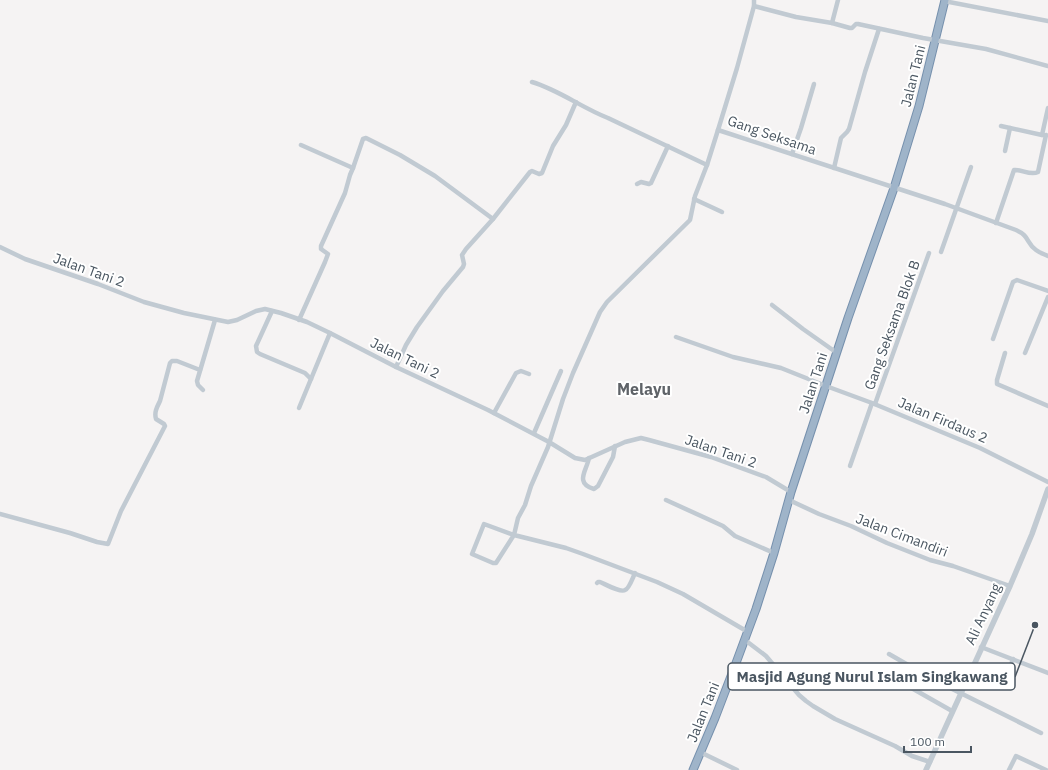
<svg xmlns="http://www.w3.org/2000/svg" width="1048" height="770" font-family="'IBM Plex Sans',sans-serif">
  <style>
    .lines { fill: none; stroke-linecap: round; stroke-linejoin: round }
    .trunk-casing { stroke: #7690ad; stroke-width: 9 }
    .minor { stroke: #c1cad2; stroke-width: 4.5 }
    .tertiary { stroke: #c1cad2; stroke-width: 5.5 }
    .trunk { stroke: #9fb4c9; stroke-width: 7 }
    .labels { text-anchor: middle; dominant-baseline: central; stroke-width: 4; stroke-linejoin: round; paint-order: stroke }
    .street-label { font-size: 14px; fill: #4a5661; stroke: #fff }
    .quarter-label { font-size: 16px; font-weight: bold; fill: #5f6368; stroke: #fff }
    .leader { fill: none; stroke: #4a5661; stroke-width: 1.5 }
    .callout-dot { fill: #4a5661; stroke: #fff; stroke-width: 1.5 }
    .callout { fill: #fff; stroke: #4a5661; stroke-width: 1.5 }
    .callout-label { font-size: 15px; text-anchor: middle; font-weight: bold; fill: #4a5661 }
  </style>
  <rect width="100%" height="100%" fill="#f5f3f3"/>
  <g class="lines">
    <defs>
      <polyline id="trunk" points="693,770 715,718 736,663 756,609 774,553 791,492 848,318 894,188 919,106 945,0"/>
    </defs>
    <use href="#trunk" class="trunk-casing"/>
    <g class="minor">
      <polyline points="754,0 754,6 796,17 832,23 850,28 852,28 856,24 858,24 923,38 986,49 1048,66"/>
      <polyline points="944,1 1048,21"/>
      <path d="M754,6l-17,62 -19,62 227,74 71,26c14,6 10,13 20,20 4,3 8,4 12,6"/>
      <polyline points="832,23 838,0"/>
      <path d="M532,82c27,8 50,26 76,36l99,47 -12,31 -5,24 -83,82 -7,10 -27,61 -10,26 -15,48 -17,39 -6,19 -7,13 -4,17 -2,3 -16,25h-3l-21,-9 12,-30 30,11 52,13 17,6 74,28 26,12 65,38"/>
      <polyline points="1001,126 1042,135"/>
      <polyline points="1044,135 1042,135 1048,108"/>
      <polyline points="1005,151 1010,128"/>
      <polyline points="792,154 801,128 814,84"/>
      <polyline points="707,165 718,130"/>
      <polyline points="353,168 363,139 366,138 400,155 435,176 493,219"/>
      <polyline points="834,168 841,138 847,132 849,129 865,72 879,29"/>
      <polyline points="637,184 641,182 649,184 651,183 668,146"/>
      <polyline points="694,199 722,212"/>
      <path d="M996,223l18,-53c8,-1 16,6 24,2l8,-37"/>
      <polyline points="0,247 25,259 98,284 144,302 184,313 228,322 237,320 256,311 265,309 281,313 307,322 330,333 396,367 488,410 549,442 575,458 585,460 625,442 641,438 649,440 711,457 766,477 791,492"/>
      <polyline points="941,252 971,167"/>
      <polyline points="772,305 803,329 837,353"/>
      <polyline points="272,311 256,346 257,352 260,354 305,373 311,379"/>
      <polyline points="299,320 325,262 328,254 321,249 321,246 345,193 350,175 353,168 301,145"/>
      <polyline points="676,337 733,357 781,368 826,386 872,403 980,448 1048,482"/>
      <polyline points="993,339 1013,282 1017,280 1048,291"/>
      <polyline points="1005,353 997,380 997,384 1048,406"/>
      <polyline points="1025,353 1048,297"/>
      <polyline points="396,367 406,345 417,327 443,291 463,267 464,264 462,255 466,249 493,219 530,172 532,171 539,174 542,173 553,146 566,125 576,102"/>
      <polyline points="203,390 198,385 197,381 215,320"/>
      <polyline points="875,404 890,362 929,253"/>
      <polyline points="299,408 330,333"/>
      <polyline points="494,413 516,373 521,371 529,374"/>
      <polyline points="534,433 561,371"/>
      <path d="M589,458c-2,12 -15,25 5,31l4,-3 15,-29 2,-11"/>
      <polyline points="850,466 872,403"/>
      <polyline points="666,500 723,526 735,536 774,553"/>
      <polyline points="789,500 819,514 851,526 887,543 930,560 953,566 1010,586"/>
      <path d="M0,514l70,19 27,9 11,2 13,-33 44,-85 -1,-2 -8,-5c-2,-7 1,-12 4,-18l10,-38 2,-2h5l23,9"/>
      <path d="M597,583l1,-1h2c5,2 21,11 25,8 4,-1 8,-13 10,-17"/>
      <polyline points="745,640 766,656 799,695 806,701 813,706 835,719 895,746 912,756 930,762"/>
      <polyline points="981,647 1048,673"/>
      <polyline points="889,654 936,681 1041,733"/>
      <polyline points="878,669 952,711"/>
      <polyline points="1007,677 1013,659"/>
      <polyline points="700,752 737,770"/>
      <polyline points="1009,770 1016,756 1046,770"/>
    </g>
    <polyline class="tertiary" points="926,770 1010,586 1032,534 1048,489"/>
    <use href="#trunk" class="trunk"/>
  </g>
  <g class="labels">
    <g class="street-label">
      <text transform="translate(913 76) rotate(-76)">Jalan Tani</text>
      <text transform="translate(772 135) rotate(19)">Gang Seksama</text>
      <text transform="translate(89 270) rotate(20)">Jalan Tani 2</text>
      <text transform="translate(892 325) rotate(-70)">Gang Seksama Blok B</text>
      <text transform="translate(405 358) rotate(26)">Jalan Tani 2</text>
      <text transform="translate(813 383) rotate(-72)">Jalan Tani</text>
      <text transform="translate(943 420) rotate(23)">Jalan Firdaus 2</text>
      <text transform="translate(721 451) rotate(19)">Jalan Tani 2</text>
      <text transform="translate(902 535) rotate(21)">Jalan Cimandiri</text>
      <text transform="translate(983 614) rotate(-65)">Ali Anyang</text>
      <text transform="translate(703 712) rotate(-68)">Jalan Tani</text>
    </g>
    <g class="quarter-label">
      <text x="644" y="389">Melayu</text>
    </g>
  </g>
  <path class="leader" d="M1035 625L1015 677"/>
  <circle class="callout-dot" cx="1035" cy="625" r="4"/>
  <rect class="callout" x="728" y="663" width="287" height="27" rx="4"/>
  <g class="callout-label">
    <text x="872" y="682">Masjid Agung Nurul Islam Singkawang</text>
  </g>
  <path d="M904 746v6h67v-6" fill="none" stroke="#4a5661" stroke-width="2"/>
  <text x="910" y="746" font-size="12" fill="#4a5661" stroke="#ffffff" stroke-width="3" paint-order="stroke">100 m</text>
</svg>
